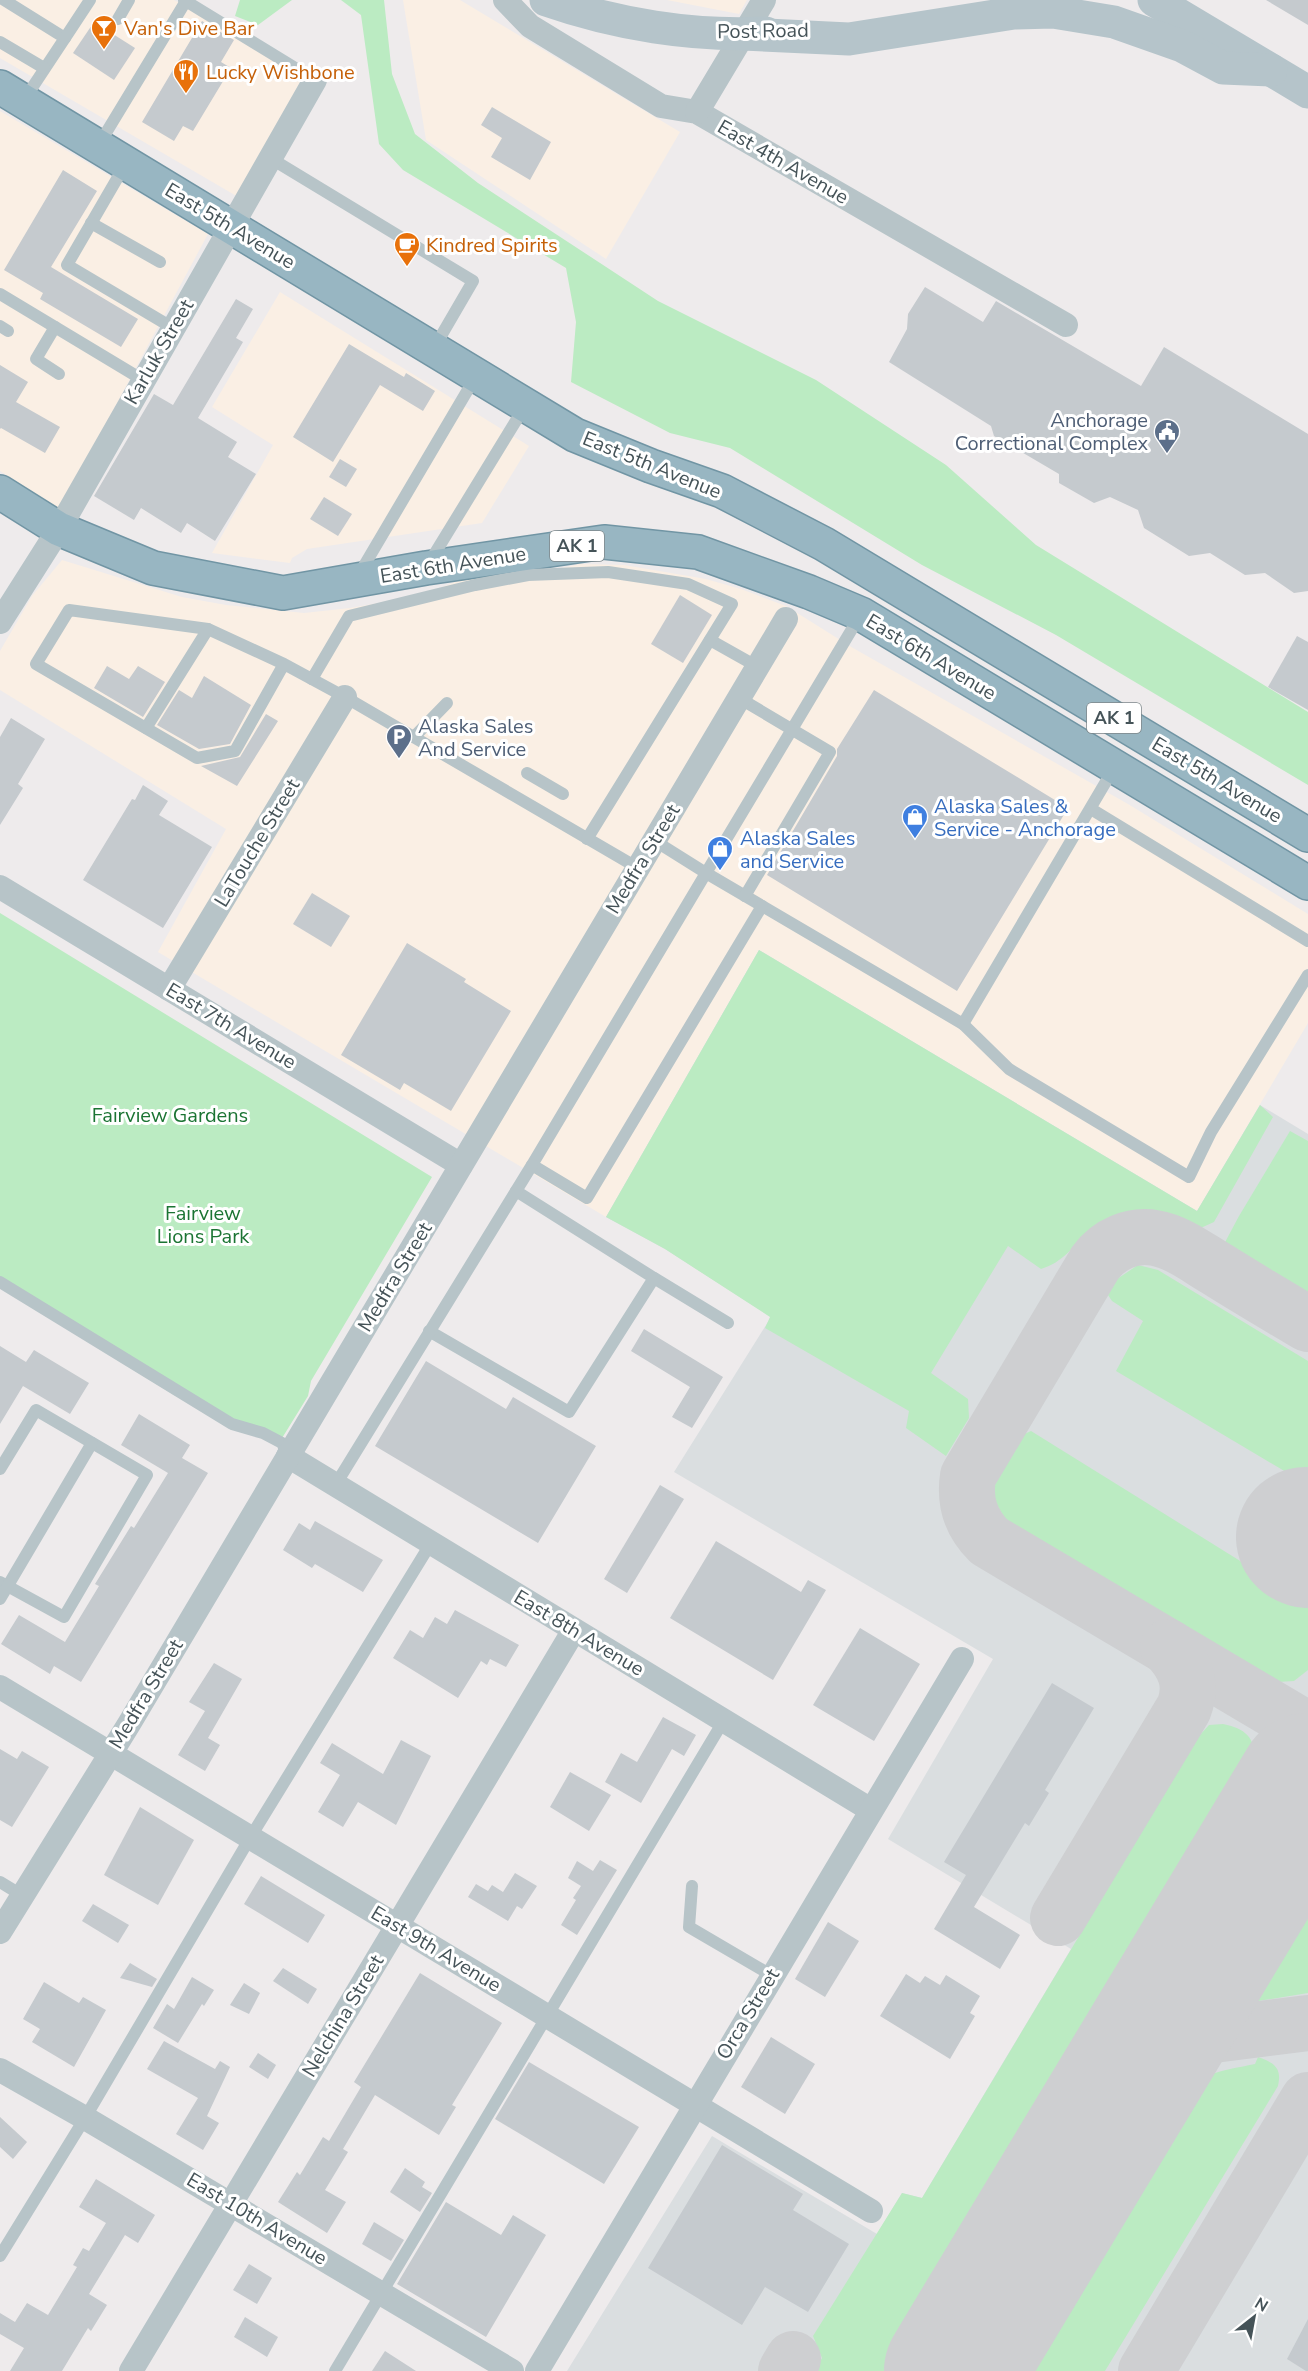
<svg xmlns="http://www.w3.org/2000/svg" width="1308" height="2371" font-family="'Nunito Sans',sans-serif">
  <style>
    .commercial { fill: #faefe4 }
    .airport { fill: #dadee0 }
    .green { fill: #bbebc2 }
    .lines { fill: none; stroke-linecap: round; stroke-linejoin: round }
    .taxiway { stroke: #cecfd1; stroke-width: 56 }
    .runway { stroke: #cecfd1; stroke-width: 140 }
    .building { fill: #c5cace }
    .trunk-casing { stroke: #7195a4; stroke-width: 36 }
    .service { stroke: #b7c4c8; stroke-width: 12 }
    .minor { stroke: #b7c4c8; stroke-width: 24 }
    .secondary { stroke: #b5c4ca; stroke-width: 33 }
    .trunk { stroke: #98b6c2; stroke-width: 33 }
    .labels { text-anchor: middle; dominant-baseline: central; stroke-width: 6; stroke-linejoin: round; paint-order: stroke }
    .shield { fill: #fff; stroke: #7d878a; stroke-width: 1.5 }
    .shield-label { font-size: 18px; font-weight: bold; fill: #455358 }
    .food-label { font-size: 20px; fill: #c56008; stroke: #fff; text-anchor: start }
    .street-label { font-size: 20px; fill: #455358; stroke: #fff }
    .service-label { font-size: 20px; fill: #4e5e75; stroke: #fff; text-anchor: end }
    .shop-label { font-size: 20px; fill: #366cbe; stroke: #fff; text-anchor: start }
    .park-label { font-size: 20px; fill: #1b7433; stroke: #fff }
  </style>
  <rect width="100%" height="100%" fill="#eeebec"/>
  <g class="commercial">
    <polygon points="0,0 174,0 315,80 245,201 0,58"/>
    <polygon points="403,0 460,0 680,132 606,259 426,140"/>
    <polygon points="667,0 747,0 739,14"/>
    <polygon points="0,111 208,234 60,509 0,471"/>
    <polygon points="280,292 529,446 482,523 307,549 292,558 290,563 212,553 273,445 212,407"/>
    <polygon points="62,560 182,597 226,605 304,613 350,608 424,595 471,575 552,570 580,564 624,565 706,579 741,589 786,606 853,648 1128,804 1308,914 1308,1023 1197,1211 759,950 606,1217 158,952 226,829 0,690 0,651 32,596"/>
  </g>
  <polygon class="airport" points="759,950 1197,1211 1260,1105 1308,1134 1308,2371 567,2371 712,2136 877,2234 902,2193 922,2198 1071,1949 888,1839 993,1659 674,1472 771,1317 665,1249 606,1217"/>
  <g class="green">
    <polygon points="240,0 292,0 258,25 235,16"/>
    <polygon points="341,0 384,0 392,74 415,134 478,183 658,301 816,380 946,465 1036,545 1308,712 1308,785 1056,635 922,565 730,448 670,433 571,382 576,322 566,268 403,170 379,144 361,15"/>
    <polygon points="0,913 432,1177 311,1381 308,1396 279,1443 174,1395 0,1287"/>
    <path d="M759,950l438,261 63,-106 13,12 -59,105 -20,9c-10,-4 -20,-10 -30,-13 -24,-9 -56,0 -75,15 -18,14 -25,29 -48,36l-33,-23 -77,127 37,26 1,19 -23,38 -40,-28 3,-17 -144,-83 5,-11 -105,-68 -59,-32z"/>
    <polygon points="1290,1131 1308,1141 1308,1296 1223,1246 1239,1216"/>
    <polygon points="1138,1265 1158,1270 1308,1361 1308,1485 1116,1371 1143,1321 1112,1301 1108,1295 1114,1281"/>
    <polygon points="1031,1431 1308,1603 1308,1670 1294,1681 1277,1682 1014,1530 1006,1521 995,1501 994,1484 1018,1437"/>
    <path d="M1223,1724c44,8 33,41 19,72l-345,575h-82l7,-13 -9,-22 89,-143 20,5 277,-462 10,-11z"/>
    <polygon points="1308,1873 1308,1993 1246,2003 1239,1992 1298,1886"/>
    <path d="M1258,2057c17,6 24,11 20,29l-173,285h-100l152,-246c6,-9 11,-19 18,-27 22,-25 51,-28 80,-34z"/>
  </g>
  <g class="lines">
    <g class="taxiway">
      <path d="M1308,1324c-30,-18 -61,-36 -91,-55 -19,-11 -39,-27 -62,-31 -23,-4 -46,6 -60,25l-127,213c-4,26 3,47 21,65l319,189"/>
      <path d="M1058,1918l126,-210c9,-24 1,-43 -16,-61"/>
      <path d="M1135,2071c18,-18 29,-27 55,-33l118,-15"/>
      <polyline points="786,2371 793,2359"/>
      <polyline points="1146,2371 1308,2100"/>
    </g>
    <g class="runway">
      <polyline points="1306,1537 1308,1538"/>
      <polyline points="954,2371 1308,1783"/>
    </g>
  </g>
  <g class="building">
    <polygon points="1266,0 1308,0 1308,25"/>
    <polygon points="202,21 234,40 221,62 231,68 193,131 183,126 174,141 142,122"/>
    <polygon points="94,22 135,48 114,80 73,53"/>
    <polygon points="492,107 551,142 530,180 491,157 502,138 481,125"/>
    <polygon points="63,170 97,191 51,267 138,319 121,347 40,299 43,293 4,270"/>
    <polygon points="925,287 983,322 996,301 1141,386 1164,347 1308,434 1308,591 1294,593 1265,573 1245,575 1210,553 1189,556 1144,528 1138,510 1110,497 1094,503 1059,483 1059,474 994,436 991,426 889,362 907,329 908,314"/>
    <polygon points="236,299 253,309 236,338 243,342 198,418 237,442 228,457 256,474 215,541 187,523 181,533 141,508 134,520 94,496 154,394 173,405"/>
    <polygon points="349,344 404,377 406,373 435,391 423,411 380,385 333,462 293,437"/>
    <polygon points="0,365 28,382 16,402 60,427 45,453 1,428 0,429"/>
    <polygon points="340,459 357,469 346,487 329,477"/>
    <polygon points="324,497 352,514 338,536 310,519"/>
    <polygon points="680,595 712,615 683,663 651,644"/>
    <polygon points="1297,636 1308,642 1308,710 1268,687"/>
    <polygon points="107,666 129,679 138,666 165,682 143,717 94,688"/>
    <polygon points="204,676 251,705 230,744 199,749 157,725 179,690 192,698"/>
    <polygon points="874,690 1068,808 957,991 767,875 837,756 837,749"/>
    <polygon points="266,714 278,721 237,786 201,766 240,757"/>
    <polygon points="11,718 45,739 18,784 23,788 0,825 0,737"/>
    <polygon points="143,785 168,801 159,815 212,847 163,928 83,880 132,799 135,800"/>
    <polygon points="312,893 350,916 331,947 293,924"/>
    <polygon points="407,943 466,979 464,982 511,1011 451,1111 404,1083 400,1090 341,1055"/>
    <polygon points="644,1329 723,1377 692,1428 672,1417 690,1387 631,1351"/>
    <polygon points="0,1346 26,1362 34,1350 89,1383 70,1414 23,1386 0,1424"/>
    <polygon points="426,1361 506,1409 513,1397 596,1446 538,1543 375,1446"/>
    <polygon points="139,1414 190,1445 182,1458 208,1473 81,1682 54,1666 50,1674 1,1644 19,1615 65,1642 99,1586 95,1584 131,1526 134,1528 168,1473 121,1445"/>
    <polygon points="660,1485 684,1499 627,1593 604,1579"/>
    <polygon points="315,1521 383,1560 363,1592 315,1564 312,1568 283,1550 299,1523 310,1530"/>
    <polygon points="716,1541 801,1592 808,1580 826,1590 773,1680 670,1618"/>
    <polygon points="455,1610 519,1645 506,1667 490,1659 487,1665 481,1661 458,1698 393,1658 410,1630 423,1638 435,1617 447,1624"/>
    <polygon points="860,1628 920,1664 874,1741 813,1705"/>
    <polygon points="214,1663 242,1679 208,1738 220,1745 205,1771 178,1755 205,1711 189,1702"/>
    <polygon points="1052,1683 1094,1708 1045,1790 1049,1793 1029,1826 1025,1823 974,1907 1020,1935 1000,1969 934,1929 966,1875 944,1862"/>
    <polygon points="663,1717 696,1735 684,1756 672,1749 641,1803 605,1782 621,1753 637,1762"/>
    <polygon points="401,1740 431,1756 396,1825 358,1802 343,1827 318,1812 340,1775 320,1763 332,1743 383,1774"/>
    <polygon points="0,1749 17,1759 22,1751 49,1767 12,1827 0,1820"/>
    <polygon points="570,1772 611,1795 589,1831 550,1807"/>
    <polygon points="140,1807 194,1840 158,1905 104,1875"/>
    <polygon points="600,1860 617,1870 577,1935 561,1925 576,1900 573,1898 581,1886 568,1878 577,1861 593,1871"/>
    <polygon points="515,1873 537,1886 522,1909 517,1906 508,1921 468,1897 476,1884 488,1891 492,1885 503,1892"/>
    <polygon points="261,1876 325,1915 308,1943 244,1904"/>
    <polygon points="93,1904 129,1925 118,1943 82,1921"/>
    <polygon points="828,1922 859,1941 825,1997 795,1979"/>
    <polygon points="130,1963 157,1979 152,1987 120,1978"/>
    <polygon points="283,1968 317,1989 308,2004 273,1981"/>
    <polygon points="420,1973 502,2023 452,2105 456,2107 439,2135 375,2095 343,2149 348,2152 325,2190 346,2202 327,2233 278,2202 297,2172 300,2175 323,2137 329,2141 361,2087 354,2082"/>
    <polygon points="906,1974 920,1983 925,1976 940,1985 946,1975 980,1996 970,2013 975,2016 950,2059 880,2016"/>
    <polygon points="192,1977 214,1990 204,2006 202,2004 178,2043 153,2028 167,2004 174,2009"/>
    <polygon points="44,1982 79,2003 83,1997 106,2010 74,2067 32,2042 40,2029 23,2019"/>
    <polygon points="244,1983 260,1993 249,2014 230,2005"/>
    <polygon points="771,2037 815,2064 785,2114 741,2087"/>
    <polygon points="164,2041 215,2069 220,2061 230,2067 207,2116 219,2123 203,2150 176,2134 198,2098 147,2069"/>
    <polygon points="258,2053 276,2065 268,2079 249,2067"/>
    <polygon points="529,2062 639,2127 604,2184 495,2119"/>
    <polygon points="0,2117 27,2142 13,2159 0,2147"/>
    <polygon points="722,2145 803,2194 793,2210 849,2244 808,2312 765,2287 742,2325 648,2268"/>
    <polygon points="405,2168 425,2182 422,2187 432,2193 420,2212 390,2192"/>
    <polygon points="96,2179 155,2215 138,2243 125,2235 89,2294 107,2305 91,2331 88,2328 62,2371 10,2371 24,2348 0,2334 0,2313 15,2322 27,2303 48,2315 77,2267 73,2265 83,2248 89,2251 106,2223 79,2207"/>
    <polygon points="446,2202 501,2235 513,2215 546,2235 486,2337 397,2284"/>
    <polygon points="374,2222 404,2240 391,2261 362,2244"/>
    <polygon points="249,2264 272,2278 257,2304 233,2290"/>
    <polygon points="245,2317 278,2337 267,2357 234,2337"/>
    <polygon points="1308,2319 1308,2371 1306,2371 1287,2359"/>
    <polygon points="385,2351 416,2371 372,2371"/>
  </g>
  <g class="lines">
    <defs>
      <g id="trunk">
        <polyline points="0,87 575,435 651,466 722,491 824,544 1308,835"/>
        <polyline points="0,492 59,529 153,568 283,593 426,568 604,542 698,552 809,592 861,614 1308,883"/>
      </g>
    </defs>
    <use href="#trunk" class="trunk-casing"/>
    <g class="service">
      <polyline points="4,0 65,38 24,100"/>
      <polyline points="184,0 315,80"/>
      <polyline points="118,19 129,0"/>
      <polyline points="65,38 90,0"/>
      <polyline points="0,42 44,68"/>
      <polyline points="98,146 186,1"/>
      <polyline points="270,158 473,281 434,348"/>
      <polyline points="125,165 67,265 173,328"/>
      <polyline points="91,223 160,262"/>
      <polyline points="0,294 143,380"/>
      <polyline points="0,326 8,331"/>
      <polyline points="55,327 36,359 59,374"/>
      <polyline points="429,563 525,406"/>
      <polyline points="358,576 476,376"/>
      <polyline points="861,614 706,873 963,1024 1114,768"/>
      <polyline points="710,640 758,667"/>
      <polyline points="284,664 235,751 197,758 36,664 69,610 208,629 284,664 345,697 638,868"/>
      <polyline points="312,679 349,616 475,585 528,575 608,572 688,584 732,604 587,839"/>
      <polyline points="739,698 830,752 745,896"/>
      <polyline points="146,728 208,629"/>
      <polyline points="414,737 447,703"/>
      <polyline points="527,773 563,794"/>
      <polyline points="1091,809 1308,941"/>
      <polyline points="655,841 706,873 532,1165 587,1198 762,906"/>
      <polyline points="963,1024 1009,1069 1189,1177 1211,1132 1308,975"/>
      <polyline points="654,1278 728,1323"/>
      <polyline points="0,1282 232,1424 263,1433 282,1443 288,1456"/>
      <polyline points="429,1331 569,1412 654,1278 516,1191"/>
      <polyline points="0,1469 36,1410 147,1475 64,1617 0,1582"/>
      <polyline points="336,1484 532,1165"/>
      <polyline points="0,1599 92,1443"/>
      <polyline points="0,1882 23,1896"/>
      <polyline points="692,1886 689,1927 771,1975"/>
      <polyline points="0,2256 85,2118 250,1838 431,1543"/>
      <polyline points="335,2371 724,1720"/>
    </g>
    <g class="minor">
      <polyline points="505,0 530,26 661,106 697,112 1066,325"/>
      <polyline points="697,112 764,0"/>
      <polyline points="0,622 59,529 315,80"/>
      <polyline points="0,887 461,1165"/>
      <polyline points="169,989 345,697"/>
      <polyline points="288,1456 871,1810"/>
      <polyline points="0,1687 871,2211"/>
      <polyline points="0,1932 129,1724 786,619"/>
      <polyline points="0,2070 85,2118 512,2371"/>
      <polyline points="131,2371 574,1630"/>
      <polyline points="537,2371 962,1659"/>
    </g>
    <g class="secondary">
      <path d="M546,0c69,24 147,37 220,33"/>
      <polyline points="1154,0 1308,92"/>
      <polyline points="744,34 849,39 1014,13 1053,12 1114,22 1182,46 1223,68 1271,70"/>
    </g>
    <use href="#trunk" class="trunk"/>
  </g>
  <defs>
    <symbol id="bar-pin" viewBox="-11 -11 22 30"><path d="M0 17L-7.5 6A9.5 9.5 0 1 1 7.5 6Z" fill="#e8710a" stroke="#fff"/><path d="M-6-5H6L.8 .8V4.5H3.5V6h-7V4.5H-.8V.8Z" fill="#fff"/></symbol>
    <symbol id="restaurant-pin" viewBox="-11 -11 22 30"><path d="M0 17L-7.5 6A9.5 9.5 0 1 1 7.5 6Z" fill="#e8710a" stroke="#fff"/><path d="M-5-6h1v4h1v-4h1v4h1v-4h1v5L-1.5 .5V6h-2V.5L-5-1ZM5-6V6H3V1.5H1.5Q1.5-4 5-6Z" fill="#fff"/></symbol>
    <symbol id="cafe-pin" viewBox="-11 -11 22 30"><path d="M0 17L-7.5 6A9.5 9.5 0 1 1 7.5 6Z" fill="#e8710a" stroke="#fff"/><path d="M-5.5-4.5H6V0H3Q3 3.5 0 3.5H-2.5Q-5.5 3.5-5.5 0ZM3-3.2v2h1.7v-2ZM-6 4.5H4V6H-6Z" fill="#fff"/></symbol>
    <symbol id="civic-pin" viewBox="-11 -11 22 30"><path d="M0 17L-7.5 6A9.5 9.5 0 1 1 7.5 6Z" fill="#5c6f8a" stroke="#fff"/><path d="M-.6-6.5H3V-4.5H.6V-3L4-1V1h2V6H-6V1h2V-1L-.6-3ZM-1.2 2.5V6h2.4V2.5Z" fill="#fff"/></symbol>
    <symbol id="parking-pin" viewBox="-11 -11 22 30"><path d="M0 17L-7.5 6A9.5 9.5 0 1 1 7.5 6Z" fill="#5c6f8a" stroke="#fff"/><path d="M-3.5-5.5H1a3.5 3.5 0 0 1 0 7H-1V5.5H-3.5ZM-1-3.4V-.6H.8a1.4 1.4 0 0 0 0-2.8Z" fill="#fff"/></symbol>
    <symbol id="shop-pin" viewBox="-11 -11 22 30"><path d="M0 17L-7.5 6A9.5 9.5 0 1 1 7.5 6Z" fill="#3f7fe0" stroke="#fff"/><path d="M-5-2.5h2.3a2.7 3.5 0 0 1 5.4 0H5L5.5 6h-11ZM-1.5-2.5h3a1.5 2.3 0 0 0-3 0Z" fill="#fff"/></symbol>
  </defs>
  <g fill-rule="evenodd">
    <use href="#bar-pin" x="89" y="13" width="30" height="40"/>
    <use href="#restaurant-pin" x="171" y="57" width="30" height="40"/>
    <use href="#cafe-pin" x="392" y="230" width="30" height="40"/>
    <use href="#civic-pin" x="1152" y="417" width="30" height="40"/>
    <use href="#parking-pin" x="384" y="722" width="30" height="40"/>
    <use href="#shop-pin" x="900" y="802" width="30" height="40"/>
    <use href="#shop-pin" x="705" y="834" width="30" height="40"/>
  </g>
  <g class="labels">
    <g class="shield">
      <rect x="550" y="531" width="54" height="30" rx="4.5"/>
      <rect x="1087" y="703" width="54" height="30" rx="4.5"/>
    </g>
    <g class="shield-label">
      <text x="577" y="546">AK 1</text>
      <text x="1114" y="718">AK 1</text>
    </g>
    <g class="food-label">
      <text x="124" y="28">Van's Dive Bar</text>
      <text x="206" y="72">Lucky Wishbone</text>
      <text x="426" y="245">Kindred Spirits</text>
    </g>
    <g class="street-label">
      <text transform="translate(763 31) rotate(-1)">Post Road</text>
      <text transform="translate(783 162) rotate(30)">East 4th Avenue</text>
      <text transform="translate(230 226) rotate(31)">East 5th Avenue</text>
      <text transform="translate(159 352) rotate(-60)">Karluk Street</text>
      <text transform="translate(652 465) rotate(22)">East 5th Avenue</text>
      <text transform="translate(453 565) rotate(-9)">East 6th Avenue</text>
      <text transform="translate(931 657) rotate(31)">East 6th Avenue</text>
      <text transform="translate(1217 780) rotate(31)">East 5th Avenue</text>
      <text transform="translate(257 843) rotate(-59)">LaTouche Street</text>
      <text transform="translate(643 859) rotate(-59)">Medfra Street</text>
      <text transform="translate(231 1026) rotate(31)">East 7th Avenue</text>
      <text transform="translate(395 1277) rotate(-59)">Medfra Street</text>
      <text transform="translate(579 1633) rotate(31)">East 8th Avenue</text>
      <text transform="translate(146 1694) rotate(-59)">Medfra Street</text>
      <text transform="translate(436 1949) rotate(31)">East 9th Avenue</text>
      <text transform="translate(748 2014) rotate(-59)">Orca Street</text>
      <text transform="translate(343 2016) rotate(-59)">Nelchina Street</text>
      <text transform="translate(257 2219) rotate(31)">East 10th Avenue</text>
    </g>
    <g class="service-label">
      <text x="1148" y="420">Anchorage<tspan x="1148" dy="23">Correctional Complex</tspan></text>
      <text x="418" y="726" text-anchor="start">Alaska Sales<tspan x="418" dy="23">And Service</tspan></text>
    </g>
    <g class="shop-label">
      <text x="934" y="806">Alaska Sales &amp;<tspan x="934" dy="23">Service - Anchorage</tspan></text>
      <text x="740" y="838">Alaska Sales<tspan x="740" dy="23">and Service</tspan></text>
    </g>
    <g class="park-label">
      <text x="170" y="1115">Fairview Gardens</text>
      <text x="203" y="1213">Fairview<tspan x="203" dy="23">Lions Park</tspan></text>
    </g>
  </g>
  <g transform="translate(1254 2317) rotate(31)" stroke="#ffffff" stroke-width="4.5" paint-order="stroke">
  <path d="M0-4.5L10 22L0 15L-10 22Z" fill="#455358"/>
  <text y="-9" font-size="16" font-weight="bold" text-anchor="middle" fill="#455358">N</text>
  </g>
</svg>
